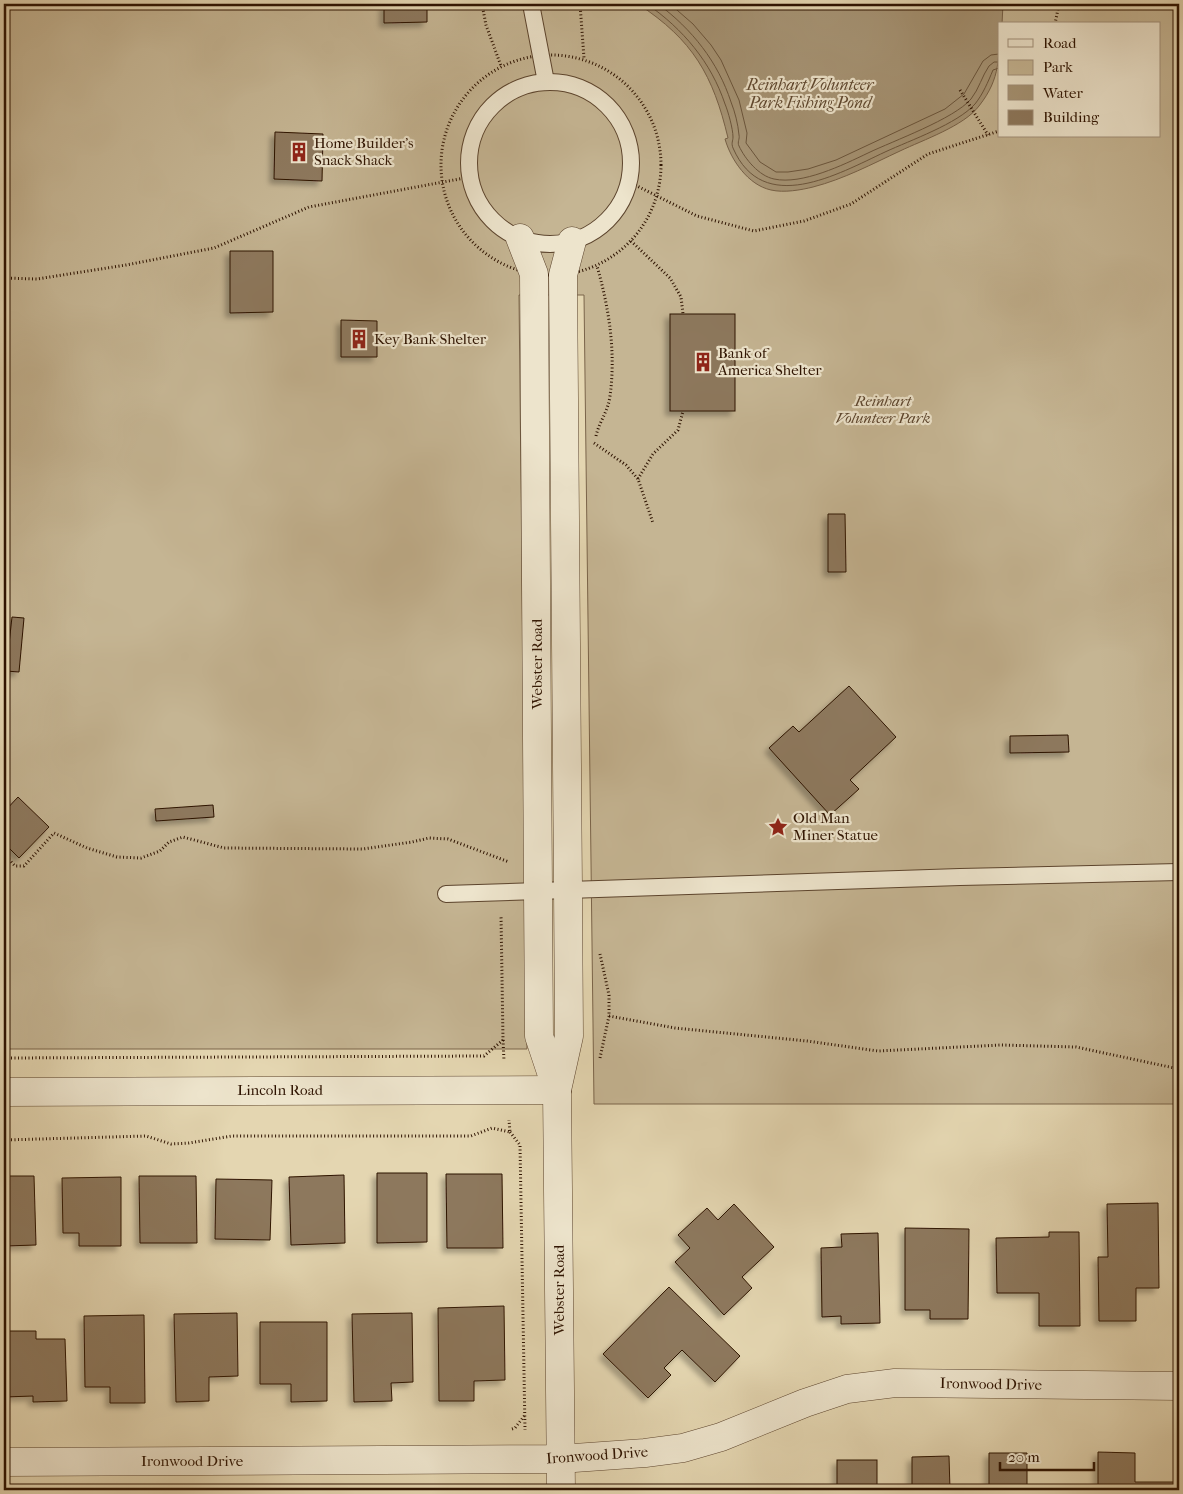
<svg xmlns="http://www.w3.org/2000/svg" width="1183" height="1494" font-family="'IM FELL French Canon',serif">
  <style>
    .green { fill: #c5b593; stroke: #7a644a; fill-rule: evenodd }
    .water { fill: #a69475; stroke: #766047 }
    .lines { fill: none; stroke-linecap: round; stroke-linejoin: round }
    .shore { stroke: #6a543b; stroke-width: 1 }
    .building { fill: #8d785d; stroke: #2e1301; filter: url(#shadow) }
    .service-casing { stroke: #5c442d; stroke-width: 18 }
    .minor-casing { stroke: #5c442d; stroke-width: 29 }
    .tertiary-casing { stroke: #5c442d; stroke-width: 29 }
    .path { stroke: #2e1301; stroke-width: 3; stroke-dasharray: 1 2.5; stroke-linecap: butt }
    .service { stroke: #ede4cc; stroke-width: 16 }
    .minor { stroke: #ede4cc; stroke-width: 28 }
    .tertiary { stroke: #ede4cc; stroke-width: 28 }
    .labels { text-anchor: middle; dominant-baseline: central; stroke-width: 4.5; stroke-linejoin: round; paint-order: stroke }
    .poi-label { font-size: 15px; fill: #2e1301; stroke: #ede4cc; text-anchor: start }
    .park-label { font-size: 15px; font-style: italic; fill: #5b442d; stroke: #ede4cc }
    .street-label { font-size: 15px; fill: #2e1301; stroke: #ede4cc }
    .water-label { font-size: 16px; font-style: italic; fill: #5e472f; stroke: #ede4cc }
  </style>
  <defs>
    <filter id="shadow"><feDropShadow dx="-4.5" dy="4.5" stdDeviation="2.5" flood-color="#0004"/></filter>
  </defs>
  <rect width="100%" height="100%" fill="#e4d6b1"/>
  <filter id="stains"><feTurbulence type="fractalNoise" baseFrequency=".004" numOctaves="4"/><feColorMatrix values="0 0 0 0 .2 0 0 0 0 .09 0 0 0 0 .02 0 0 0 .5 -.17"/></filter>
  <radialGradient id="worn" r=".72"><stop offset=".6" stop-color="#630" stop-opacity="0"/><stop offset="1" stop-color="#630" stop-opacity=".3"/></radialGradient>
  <path class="green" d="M4,4h1175v1100h-585l-10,-809h-65l8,754h-523zM999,24h160v112h-160z"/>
  <path class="water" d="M638,4h365l-1,20h-3c0,33 2,54 -20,82 -15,20 -56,34 -79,45 -28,13 -56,28 -87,36 -12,3 -29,6 -42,3 -23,-5 -40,-30 -46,-51l3,-1c-15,-63 -35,-98 -90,-134z"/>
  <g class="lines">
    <g class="shore">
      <path d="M647,4c36,25 64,58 78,100 3,7 8,25 8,33 0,4 -2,6 0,11 30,69 105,26 152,4 26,-12 72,-28 90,-48 8,-10 13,-22 18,-34l6,-2"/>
      <path d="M658,4c34,25 60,58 73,98 4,10 7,22 8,33 1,4 -2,7 0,11 6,13 20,30 35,33 28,6 69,-14 94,-26 25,-12 86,-34 103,-54 8,-10 11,-23 18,-33l5,-4h5"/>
      <polyline points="670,4 693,24 711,45 721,60 739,100 747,133 746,143 760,162 776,172 788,172 808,169 836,160 945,109 964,94 983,61 991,55 999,54"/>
    </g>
  </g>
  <g class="building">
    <polygon points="384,4 427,4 427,22 384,23"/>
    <polygon points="275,132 323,134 322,181 274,179"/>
    <polygon points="230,251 273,251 273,312 230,313"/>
    <rect x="670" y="314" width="65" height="97"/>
    <polygon points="341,320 377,321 377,357 341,357"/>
    <polygon points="828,514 845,514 846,572 828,572"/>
    <polygon points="12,617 24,618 19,672 6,671"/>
    <polygon points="849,686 896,737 850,780 859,789 830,815 769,748 793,726 799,732"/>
    <polygon points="1068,735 1069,752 1010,753 1010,736"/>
    <polygon points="18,797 49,827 19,858 4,843 4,812"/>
    <polygon points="213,805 214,817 156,821 155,809"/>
    <polygon points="377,1173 427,1173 427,1242 377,1243"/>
    <polygon points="446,1174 502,1174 503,1248 447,1248"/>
    <polygon points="344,1175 345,1243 291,1245 289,1177"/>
    <polygon points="4,1176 34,1176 36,1245 4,1246"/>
    <polygon points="139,1176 196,1176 197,1243 140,1243"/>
    <polygon points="121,1177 121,1246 79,1246 79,1233 63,1233 62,1178"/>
    <polygon points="216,1179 272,1180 270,1240 215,1239"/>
    <polygon points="1158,1203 1159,1288 1136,1288 1136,1321 1099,1321 1098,1257 1108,1257 1107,1204"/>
    <polygon points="734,1204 774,1247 742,1277 752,1288 724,1315 675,1262 690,1248 678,1235 707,1208 718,1220"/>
    <polygon points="905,1228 969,1229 968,1319 930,1319 930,1310 905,1310"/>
    <polygon points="1049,1232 1079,1232 1080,1326 1039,1326 1039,1293 997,1293 996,1238 1049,1237"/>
    <polygon points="878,1233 880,1323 841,1324 841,1316 822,1317 821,1248 842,1247 841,1234"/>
    <polygon points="669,1287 740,1356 715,1382 682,1350 664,1368 671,1375 648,1398 603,1354"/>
    <polygon points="504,1306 505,1380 474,1381 474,1401 439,1401 438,1308"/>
    <polygon points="237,1313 238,1376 209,1377 209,1401 176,1402 174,1314"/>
    <polygon points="412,1313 413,1382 391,1383 392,1401 354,1402 352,1314"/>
    <polygon points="144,1315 145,1403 110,1403 110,1387 85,1387 84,1316"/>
    <polygon points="260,1322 327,1322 327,1401 291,1402 291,1384 260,1384"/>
    <polygon points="4,1331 36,1331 36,1339 65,1339 67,1401 33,1402 33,1396 4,1397"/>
    <polygon points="1098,1452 1135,1453 1135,1482 1179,1482 1179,1490 1098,1490"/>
    <polygon points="989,1453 1027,1453 1027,1486 1066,1485 1066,1490 989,1490"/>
    <polygon points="949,1456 950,1490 912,1490 912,1457"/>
    <rect x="837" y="1460" width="40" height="30"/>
  </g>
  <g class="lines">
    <defs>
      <g id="service">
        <polyline points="531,4 546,82"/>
        <circle cx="550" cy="163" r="81"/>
        <polyline points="446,894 960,877 1179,872"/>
      </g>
      <g id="minor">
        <polyline points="520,238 534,274 538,890"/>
        <polyline points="568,889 563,275 572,241"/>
        <polyline points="557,1090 561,1490"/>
        <polyline points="4,1462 560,1459 645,1453 683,1448 721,1437 805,1403 847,1389 895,1383 1179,1386"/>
      </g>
      <g id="tertiary">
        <polyline points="538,890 539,1036 557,1090"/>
        <polyline points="557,1090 569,1036 568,889"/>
        <polyline points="4,1092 557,1090"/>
      </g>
    </defs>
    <use href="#service" class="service-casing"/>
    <use href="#minor" class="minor-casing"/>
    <use href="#tertiary" class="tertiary-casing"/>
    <g class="path">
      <polyline points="482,4 486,25 501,66"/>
      <polyline points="580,4 584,58"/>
      <polyline points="1055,24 1059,4"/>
      <circle cx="551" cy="165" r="110"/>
      <polyline points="960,90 988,135"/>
      <polyline points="629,182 697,216 754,231 804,221 851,204 928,154 999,131"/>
      <polyline points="631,241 670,278 681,297 683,314"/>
      <polyline points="4,278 37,279 126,265 214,248 309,207 470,177"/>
      <path d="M596,436c3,-14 12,-24 14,-40 6,-44 -1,-88 -13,-130"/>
      <polyline points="594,443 626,465 638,479 653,523"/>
      <polyline points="638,479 653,454 678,430 683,411"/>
      <polyline points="4,854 15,866 24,866 54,833 87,848 117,857 141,858 160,851 169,842 183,837 224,848 363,849 412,842 429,838 448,839 509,862"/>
      <polyline points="609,1016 675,1028 807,1041 878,1051 1001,1045 1076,1047 1179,1069"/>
      <polyline points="503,1040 504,1061"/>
      <polyline points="4,1058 484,1056 503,1040 501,915"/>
      <polyline points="600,1058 609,1016 609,995 600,954"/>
      <polyline points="510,1132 520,1145 525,1430"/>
      <polyline points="4,1140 146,1136 171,1144 189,1143 232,1136 471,1136 492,1128 510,1132 509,1120"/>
      <polyline points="512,1429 515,1428 525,1415"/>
    </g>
    <use href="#service" class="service"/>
    <use href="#minor" class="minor"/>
    <use href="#tertiary" class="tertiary"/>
  </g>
  <defs>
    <symbol id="building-bare" viewBox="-9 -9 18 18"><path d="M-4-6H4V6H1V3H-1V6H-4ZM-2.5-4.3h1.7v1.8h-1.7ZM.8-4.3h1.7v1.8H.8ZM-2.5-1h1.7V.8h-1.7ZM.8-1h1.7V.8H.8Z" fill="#8f2418" stroke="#ede4cc" stroke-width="2.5" paint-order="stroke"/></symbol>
    <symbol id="sight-bare" viewBox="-9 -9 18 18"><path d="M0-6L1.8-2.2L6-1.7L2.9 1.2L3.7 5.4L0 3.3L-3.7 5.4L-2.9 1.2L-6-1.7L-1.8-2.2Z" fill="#8f2418" stroke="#ede4cc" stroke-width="2.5" paint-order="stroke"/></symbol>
  </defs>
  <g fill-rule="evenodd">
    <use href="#building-bare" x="285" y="138" width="28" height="28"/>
    <use href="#building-bare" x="345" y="325" width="28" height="28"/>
    <use href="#building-bare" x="689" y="348" width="28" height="28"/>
    <use href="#sight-bare" x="764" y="813" width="28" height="28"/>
  </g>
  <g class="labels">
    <g class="poi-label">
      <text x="314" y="143">Home Builder's<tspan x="314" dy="17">Snack Shack</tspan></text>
      <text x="374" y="339">Key Bank Shelter</text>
      <text x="718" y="353">Bank of<tspan x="718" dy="17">America Shelter</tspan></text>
      <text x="793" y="818">Old Man<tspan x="793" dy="17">Miner Statue</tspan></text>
    </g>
    <g class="park-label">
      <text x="883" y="401">Reinhart<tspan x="883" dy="17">Volunteer Park</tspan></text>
    </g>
    <g class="street-label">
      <text transform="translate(537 664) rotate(-90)">Webster Road</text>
      <text x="280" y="1090">Lincoln Road</text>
      <text transform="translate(559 1290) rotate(-90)">Webster Road</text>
      <text transform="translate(991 1384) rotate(1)">Ironwood Drive</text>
      <text transform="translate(597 1455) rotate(-4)">Ironwood Drive</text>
      <text x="192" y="1461">Ironwood Drive</text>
    </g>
    <g class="water-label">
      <text x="810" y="84">Reinhart Volunteer<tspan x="810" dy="18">Park Fishing Pond</tspan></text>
    </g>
  </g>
  <rect width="1183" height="1494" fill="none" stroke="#e4d6b1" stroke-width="20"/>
  <rect x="5" y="5" width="1173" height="1484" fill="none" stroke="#2e1301" stroke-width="2.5"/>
  <rect x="10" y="10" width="1163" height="1474" fill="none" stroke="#2e1301"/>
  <rect x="998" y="22" width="162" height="115" fill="#ede4cc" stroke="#a1907b"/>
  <rect x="1008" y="39" width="25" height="8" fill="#ede4cc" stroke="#a1907b"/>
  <text x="1043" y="48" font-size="15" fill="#2e1301">Road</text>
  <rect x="1008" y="60" width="25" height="15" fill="#c5b593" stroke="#a1907b"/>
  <text x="1043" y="72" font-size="15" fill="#2e1301">Park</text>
  <rect x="1008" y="85" width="25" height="15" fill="#a69475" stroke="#a1907b"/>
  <text x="1043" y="98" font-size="15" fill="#2e1301">Water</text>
  <rect x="1008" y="110" width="25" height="15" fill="#8d785d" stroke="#a1907b"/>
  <text x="1043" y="122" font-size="15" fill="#2e1301">Building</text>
  <path d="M1000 1462v8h94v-8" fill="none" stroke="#2e1301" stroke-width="2.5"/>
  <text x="1008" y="1462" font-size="15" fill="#2e1301" stroke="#ede4cc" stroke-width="4" paint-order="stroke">20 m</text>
  <rect width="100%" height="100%" filter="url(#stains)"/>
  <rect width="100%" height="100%" fill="url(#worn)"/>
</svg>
